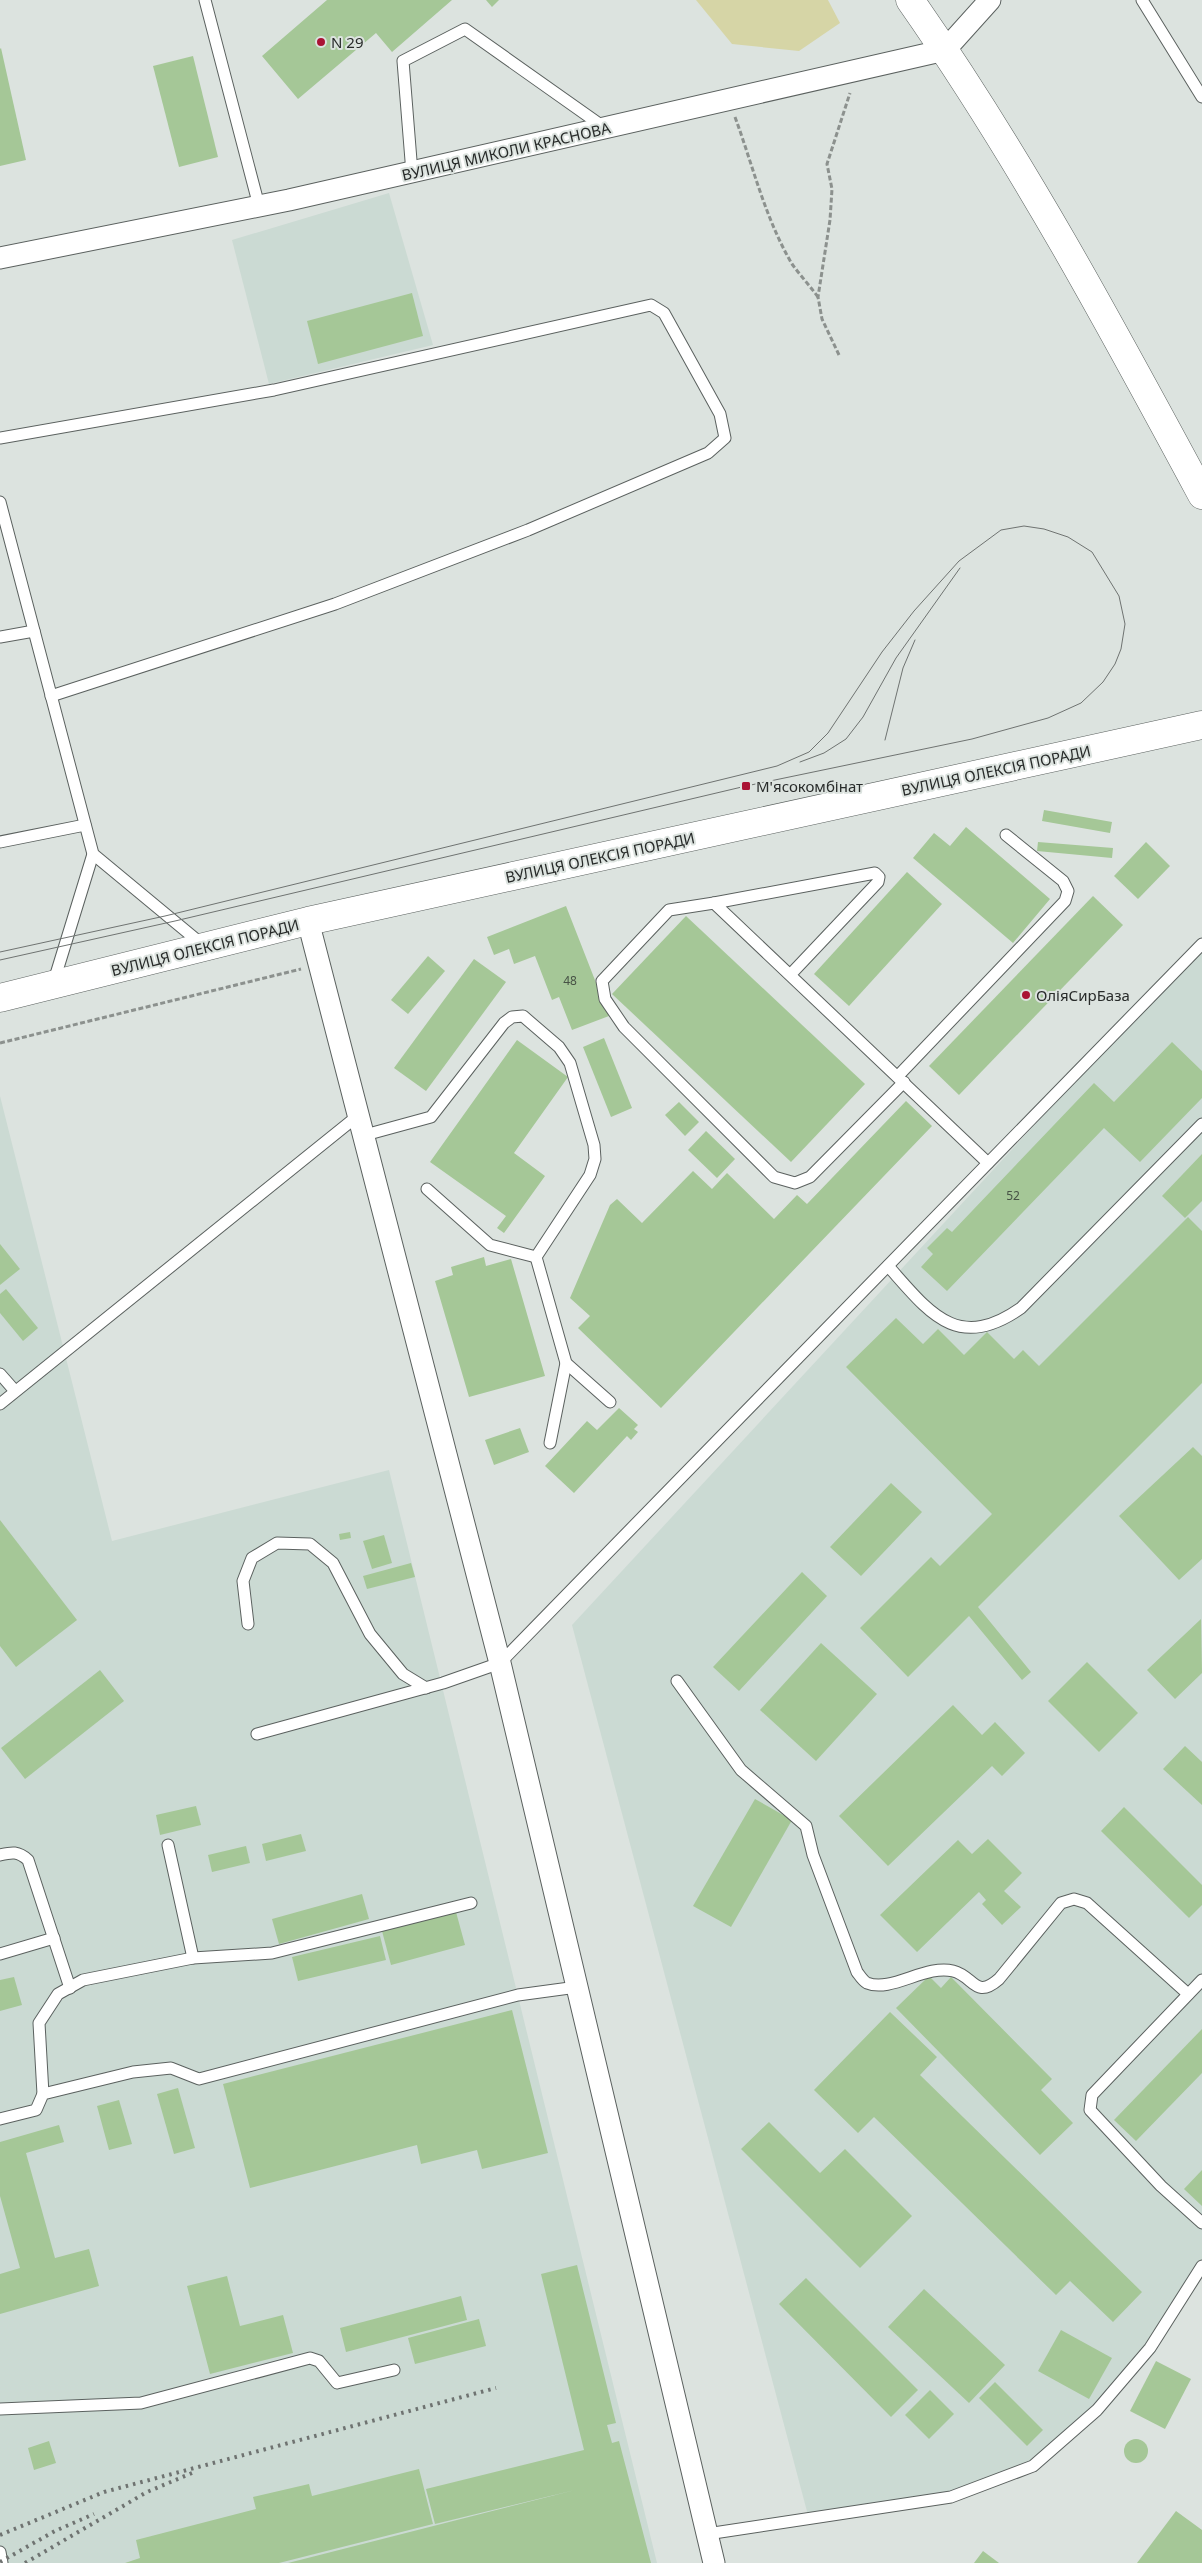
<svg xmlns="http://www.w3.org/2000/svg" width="1202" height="2563" font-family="'Noto Sans',sans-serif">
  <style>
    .built { fill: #cbdad3 }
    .green { fill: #d6d5a6 }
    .building { fill: #a5c797 }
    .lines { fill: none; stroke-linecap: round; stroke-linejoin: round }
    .service-casing { stroke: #5b615f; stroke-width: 13 }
    .minor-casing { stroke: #5b615f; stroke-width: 23 }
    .secondary-casing { stroke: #5b615f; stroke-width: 29 }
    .trunk-casing { stroke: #5b615f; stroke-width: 29 }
    .path { stroke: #8c918e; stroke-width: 3; stroke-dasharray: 5 2.5; stroke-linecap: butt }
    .service { stroke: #fff; stroke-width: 11 }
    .minor { stroke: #fff; stroke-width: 21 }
    .secondary { stroke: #fff; stroke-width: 28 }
    .trunk { stroke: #fff; stroke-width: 28 }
    .tram { stroke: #6f7371; stroke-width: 1 }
    .rail { stroke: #6f7371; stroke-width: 4; stroke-dasharray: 2.5 5; stroke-linecap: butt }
    .poi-dot { fill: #aa1334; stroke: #dce3df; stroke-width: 2 }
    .labels { text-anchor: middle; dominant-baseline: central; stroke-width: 4; stroke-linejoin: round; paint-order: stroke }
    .number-label { font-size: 12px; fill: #475245 }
    .poi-label { font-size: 15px; fill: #282b2a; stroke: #dce3df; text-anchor: start }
    .street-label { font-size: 15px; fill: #282b2a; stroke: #dce3df }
  </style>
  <rect width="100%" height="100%" fill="#dce3df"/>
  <g class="built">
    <polygon points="389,193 433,345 269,384 232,240"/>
    <polygon points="1202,944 1202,2267 1150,2348 1097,2410 1033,2466 951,2497 809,2519 572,1625"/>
    <polygon points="0,1096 112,1541 389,1470 657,2563 0,2563"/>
  </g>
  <polygon class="green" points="696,0 828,0 840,23 799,51 732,44"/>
  <g class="building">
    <polygon points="327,0 452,0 392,52 376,33 298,99 262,56"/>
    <polygon points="486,0 499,0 492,7"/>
    <polygon points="1,48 26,160 0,166 0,49"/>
    <polygon points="193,56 218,157 179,167 153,66"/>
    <polygon points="412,293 423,336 318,364 307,321"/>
    <polygon points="1044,810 1112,822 1110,833 1042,821"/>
    <polygon points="966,827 1050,899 1013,943 913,858 934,833 950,846"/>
    <polygon points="1038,842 1113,848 1112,858 1037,851"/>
    <polygon points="1146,842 1170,866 1138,899 1114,876"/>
    <polygon points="907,872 942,904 849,1006 814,974"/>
    <polygon points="1093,896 1123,925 959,1095 929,1066"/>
    <polygon points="566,906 609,1016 572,1030 559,997 552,1000 535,956 514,964 509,949 494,955 487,937"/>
    <polygon points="686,916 865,1084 791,1162 612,994"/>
    <polygon points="428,956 445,971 408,1014 391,1000"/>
    <polygon points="474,959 506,982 426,1091 394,1068"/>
    <polygon points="604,1038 632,1108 611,1117 583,1047"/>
    <polygon points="517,1040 568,1077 514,1153 545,1176 504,1233 497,1228 506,1216 430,1162"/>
    <polygon points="1172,1042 1202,1071 1202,1098 1140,1162 1104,1128 947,1291 921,1267 933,1254 927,1248 947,1228 952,1232 1094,1083 1114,1102"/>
    <polygon points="906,1101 932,1126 661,1408 578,1328 590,1316 570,1298 610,1205 617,1199 642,1223 693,1171 712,1189 727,1173 774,1219 797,1195 807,1204"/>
    <polygon points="679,1102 699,1122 685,1136 665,1115"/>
    <polygon points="706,1131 735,1159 717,1178 688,1150"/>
    <polygon points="1202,1154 1202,1201 1185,1218 1162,1196"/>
    <polygon points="1188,1217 1202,1231 1202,1383 978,1607 1031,1672 1022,1680 969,1616 908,1677 860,1628 931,1557 940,1566 992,1514 846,1367 896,1318 923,1344 938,1329 964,1355 987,1332 1014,1359 1023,1350 1039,1366"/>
    <polygon points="0,1244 20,1269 0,1285"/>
    <polygon points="484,1257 486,1266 511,1259 545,1376 469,1397 435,1281 453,1275 451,1267"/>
    <polygon points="6,1289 38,1328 23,1341 0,1313 0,1294"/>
    <polygon points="619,1408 638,1425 634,1429 638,1432 631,1440 627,1436 574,1493 545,1466 587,1421 597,1430"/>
    <polygon points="520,1428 529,1452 494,1465 485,1440"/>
    <polygon points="1193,1447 1202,1456 1202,1559 1179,1580 1119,1516"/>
    <polygon points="891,1483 922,1512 861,1576 830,1547"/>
    <polygon points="0,1520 77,1620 16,1667 0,1646"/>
    <polygon points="350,1532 351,1538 340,1540 339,1534"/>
    <polygon points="384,1535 392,1563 372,1569 363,1541"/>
    <polygon points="411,1563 415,1577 367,1589 363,1576"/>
    <polygon points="802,1572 827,1596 739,1691 713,1667"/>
    <polygon points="1201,1619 1202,1673 1175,1699 1147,1670"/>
    <polygon points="821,1643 877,1694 816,1761 760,1710"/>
    <polygon points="1087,1662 1138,1713 1099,1752 1048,1701"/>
    <polygon points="100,1670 124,1701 25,1779 1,1748"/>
    <polygon points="953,1705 982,1735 995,1722 1025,1753 1002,1776 992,1766 888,1866 839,1816"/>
    <polygon points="1185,1746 1202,1762 1202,1805 1163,1769"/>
    <polygon points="755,1799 792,1820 731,1927 693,1906"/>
    <polygon points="196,1806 201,1825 160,1835 156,1815"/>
    <polygon points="1124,1807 1202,1885 1202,1905 1189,1918 1101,1831"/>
    <polygon points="301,1834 306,1851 266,1861 262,1844"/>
    <polygon points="988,1839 1022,1873 1004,1891 1021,1907 1002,1925 982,1904 986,1900 979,1892 917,1952 880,1915 958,1840 972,1854"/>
    <polygon points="246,1846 250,1863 212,1872 208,1855"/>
    <polygon points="362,1894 369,1919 279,1944 272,1919"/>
    <polygon points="456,1912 465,1945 391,1965 382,1931"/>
    <polygon points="380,1936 386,1960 298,1981 292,1957"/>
    <polygon points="929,1976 941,1988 951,1977 1052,2079 1041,2090 1073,2123 1040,2155 896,2008"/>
    <polygon points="14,1977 22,2005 0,2011 0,1980"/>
    <polygon points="512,2010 548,2153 482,2169 477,2150 421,2164 417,2145 250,2188 223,2084"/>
    <polygon points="890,2012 937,2057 920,2075 1142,2292 1113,2322 1070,2281 1056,2295 874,2117 858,2133 814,2090"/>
    <polygon points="1202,2029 1202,2073 1136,2141 1114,2120"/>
    <polygon points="178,2088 195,2148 174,2154 157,2094"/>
    <polygon points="119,2100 132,2144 109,2150 97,2106"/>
    <polygon points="769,2122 820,2173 845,2149 912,2216 860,2268 741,2149"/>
    <polygon points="59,2125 64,2142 26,2153 55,2258 89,2249 99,2286 0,2314 0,2274 20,2268 0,2196 0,2142"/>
    <polygon points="1202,2170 1202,2206 1184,2189"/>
    <polygon points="577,2265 616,2423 607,2425 612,2443 619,2441 651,2563 288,2563 575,2490 435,2524 426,2489 584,2450 541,2274"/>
    <polygon points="227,2276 240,2326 283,2315 293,2353 210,2374 187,2286"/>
    <polygon points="806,2278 918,2390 891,2417 779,2304"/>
    <polygon points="924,2289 1005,2365 969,2403 888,2327"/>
    <polygon points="461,2296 467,2320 346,2352 340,2328"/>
    <polygon points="479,2319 486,2346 415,2364 408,2338"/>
    <polygon points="1061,2330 1112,2358 1089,2399 1038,2371"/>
    <polygon points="1156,2361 1191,2379 1165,2429 1130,2411"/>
    <polygon points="995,2382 1043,2430 1027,2446 979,2398"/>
    <polygon points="930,2390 954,2414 929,2439 905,2415"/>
    <circle cx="1136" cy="2451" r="12"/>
    <polygon points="49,2441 56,2463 34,2470 28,2448"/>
    <polygon points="419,2469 433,2524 279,2563 125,2563 140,2558 136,2540 256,2509 253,2497 309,2484 312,2496"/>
    <polygon points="1176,2511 1202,2530 1202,2563 1137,2563"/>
    <polygon points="983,2551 999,2563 974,2563"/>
  </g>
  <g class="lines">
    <defs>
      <g id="service">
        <polyline points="205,0 259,206"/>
        <polyline points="1142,0 1202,97"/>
        <polyline points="412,173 403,61 465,29 605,128"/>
        <polyline points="0,438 274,390 651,305 664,313 720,414 725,438 708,453 528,530 335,604 51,696"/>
        <polyline points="0,502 93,854 204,946"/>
        <polyline points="0,637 34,631"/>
        <polyline points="0,842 85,825"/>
        <polyline points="714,903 669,910 602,981 605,999 624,1027 774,1177 795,1183 810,1177 904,1082"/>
        <polyline points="790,975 878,882 879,877 875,873 714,903 988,1163"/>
        <polyline points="53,984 93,854"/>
        <polyline points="898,1076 1065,901 1068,891 1063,881 1006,835"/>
        <polyline points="365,1135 431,1117 504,1023 512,1017 523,1016 559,1047 570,1063 594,1145 595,1159 590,1175 536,1257 566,1363 610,1402"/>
        <polyline points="427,1189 490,1245 536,1257"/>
        <path d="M888,1266c41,46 69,87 133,42l181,-184"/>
        <polyline points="0,1374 15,1391"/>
        <polyline points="0,1404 360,1114"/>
        <polyline points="550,1443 566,1363"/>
        <polyline points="248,1624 243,1581 252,1558 277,1543 310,1544 333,1563 370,1634 403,1674 426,1688"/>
        <path d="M677,1681l64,89 65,56 7,29 44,117c3,4 6,9 10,11 24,10 59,-19 86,-12 21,5 22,29 46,8l62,-76 13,-4 13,4 101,91"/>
        <polyline points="257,1734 443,1683 500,1663 1202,944"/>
        <polyline points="168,1845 193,1958"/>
        <path d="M0,1855c12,-3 18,-4 28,5l42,128"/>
        <polyline points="0,1954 54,1938"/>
        <polyline points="1202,1980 1092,2095 1090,2110 1161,2186 1202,2223"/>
        <polyline points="43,2094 39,2023 58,1994 83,1980 193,1958 272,1953 471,1903"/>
        <polyline points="0,2119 36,2110 43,2094 133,2072 171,2068 199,2079 518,1995 577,1987"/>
        <polyline points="0,2409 141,2403 310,2358 319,2361 337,2383 394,2370"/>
        <polyline points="707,2534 951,2497 1033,2466 1097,2410 1150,2348 1202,2266"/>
        <polyline points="0,2552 2,2563"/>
      </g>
      <g id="minor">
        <polyline points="0,258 289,200 945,50 990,0"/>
        <polyline points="308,921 500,1663 714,2563"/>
      </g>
      <polyline id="secondary" points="0,998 308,921 1202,725"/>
      <path id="trunk" d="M910,0c110,157 201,326 292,495"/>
    </defs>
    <use href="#service" class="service-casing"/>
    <use href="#minor" class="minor-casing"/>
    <use href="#secondary" class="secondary-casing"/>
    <use href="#trunk" class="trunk-casing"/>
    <g class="path">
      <path d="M735,117c18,49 30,101 57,147 8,11 18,22 26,33"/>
      <polyline points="839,355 822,319 818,297 830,220 832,189 827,164 850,93"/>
      <polyline points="0,1043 301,969"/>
    </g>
    <use href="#service" class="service"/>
    <use href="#minor" class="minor"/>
    <use href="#secondary" class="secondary"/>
    <use href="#trunk" class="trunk"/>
    <g class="tram">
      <polyline points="885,740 903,668 915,640"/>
      <polyline points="800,762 824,753 846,739 863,717 896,658 960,568"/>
      <polyline points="0,952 165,916 777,766 809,752 828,733 882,652 914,611 959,561 1001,530 1024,526 1044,529 1068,537 1092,552 1119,596 1125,624 1121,649 1115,664 1103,682 1081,703 1048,718 972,739 746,786 175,921 0,960"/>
    </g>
    <g class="rail">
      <polyline points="0,2535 104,2492 496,2388"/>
      <polyline points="0,2562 55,2531 94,2514"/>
      <polyline points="25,2563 147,2492 192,2473"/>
    </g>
  </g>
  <g class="poi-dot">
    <circle cx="321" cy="42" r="5"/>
    <rect x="741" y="781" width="10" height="10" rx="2.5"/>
    <circle cx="1026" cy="995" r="5"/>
  </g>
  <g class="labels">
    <g class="number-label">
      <text x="570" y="980">48</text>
      <text x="1013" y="1195">52</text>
    </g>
    <g class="poi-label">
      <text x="331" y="42">N 29</text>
      <text x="756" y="786">М'ясокомбінат</text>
      <text x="1036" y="995">ОліяСирБаза</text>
    </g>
    <g class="street-label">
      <text transform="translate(506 151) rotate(-13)">ВУЛИЦЯ МИКОЛИ КРАСНОВА</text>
      <text transform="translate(996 770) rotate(-12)">ВУЛИЦЯ ОЛЕКСІЯ ПОРАДИ</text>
      <text transform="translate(600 857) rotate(-12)">ВУЛИЦЯ ОЛЕКСІЯ ПОРАДИ</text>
      <text transform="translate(205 947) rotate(-14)">ВУЛИЦЯ ОЛЕКСІЯ ПОРАДИ</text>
    </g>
  </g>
</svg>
